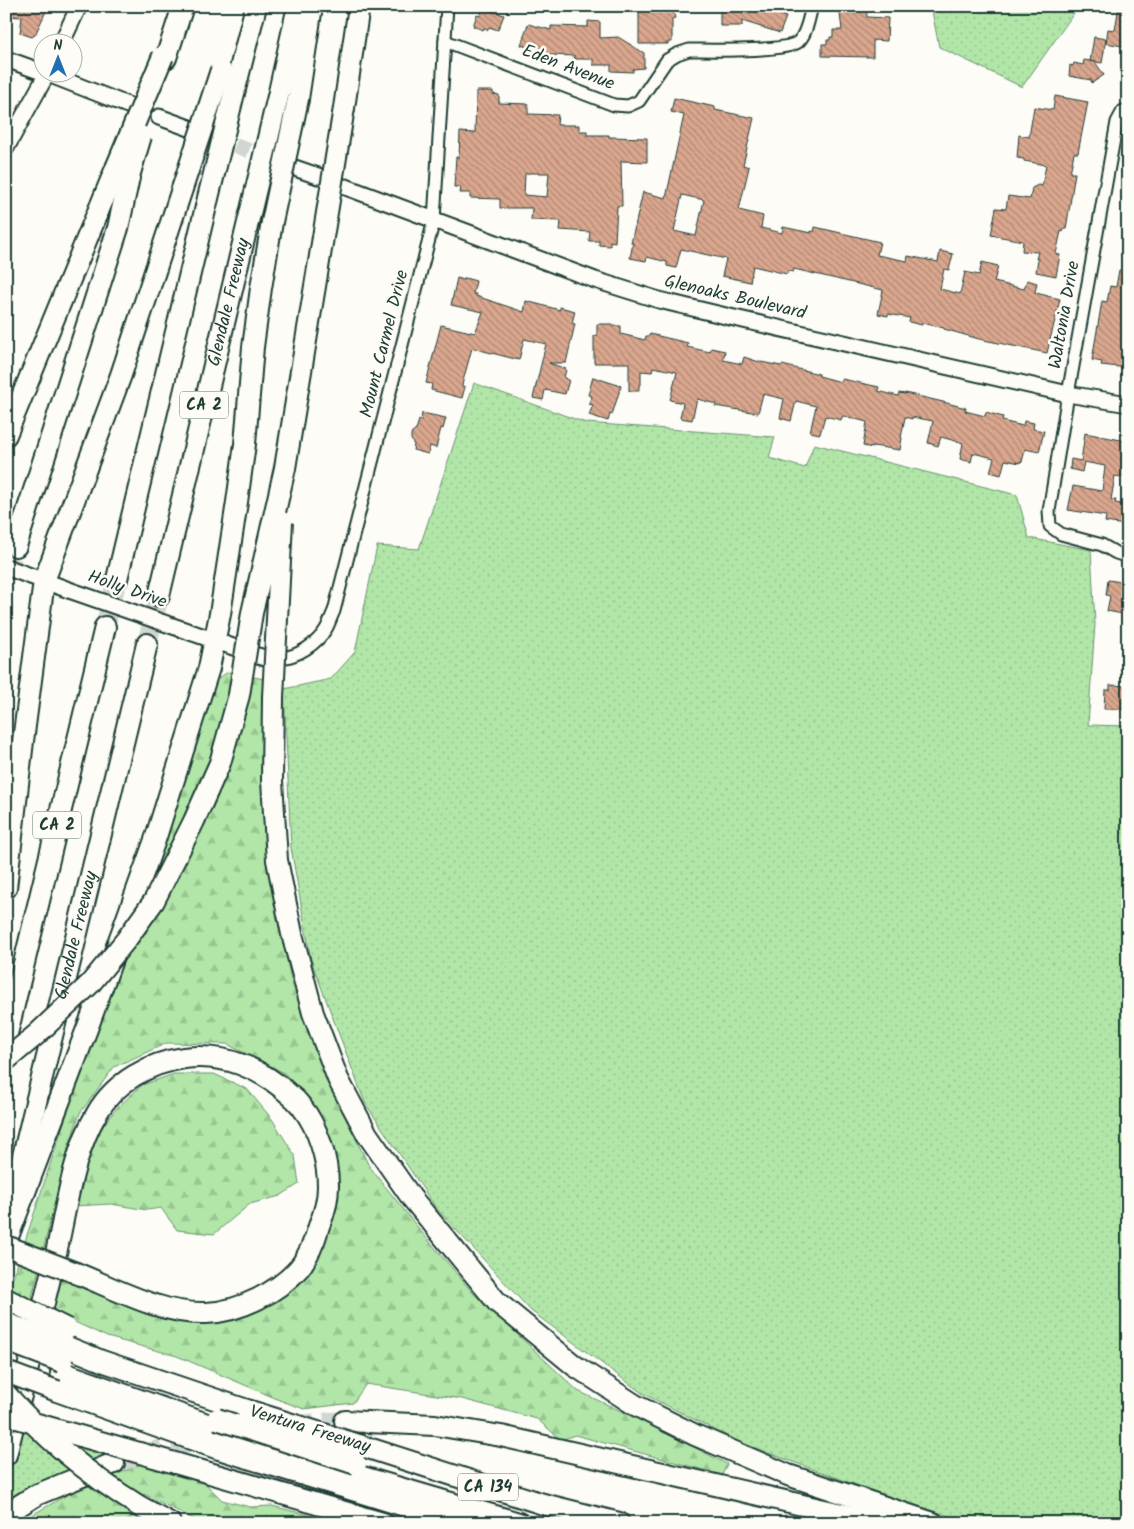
<svg xmlns="http://www.w3.org/2000/svg" width="1134" height="1529" font-family="Kalam,sans-serif">
  <style>
    .grass { fill: url(#grass-dots); stroke: #68926e }
    .forest { fill: url(#forest-firs); stroke: #68926e }
    .building { fill: url(#building-back-hatch); stroke: #1f3d34; fill-rule: evenodd }
    .lines { fill: none; stroke-linecap: round; stroke-linejoin: round }
    .secondary-tunnel { stroke: #d1d6d0; stroke-width: 15; stroke-dasharray: 15 8; stroke-linecap: butt }
    .highway-tunnel { stroke: #d1d6d0; stroke-width: 20; stroke-dasharray: 20 10; stroke-linecap: butt }
    .street-casing { stroke: #1f3d34; stroke-width: 15 }
    .secondary-casing { stroke: #1f3d34; stroke-width: 19 }
    .highway-casing { stroke: #1f3d34; stroke-width: 24 }
    .street { stroke: #fdfcf7; stroke-width: 11 }
    .secondary { stroke: #fdfcf7; stroke-width: 15 }
    .highway { stroke: #fdfcf7; stroke-width: 20 }
    .secondary-bridge-casing { stroke: #1f3d34; stroke-width: 19; stroke-linecap: butt }
    .highway-bridge-casing { stroke: #1f3d34; stroke-width: 24; stroke-linecap: butt }
    .secondary-bridge { stroke: #fdfcf7; stroke-width: 15 }
    .highway-bridge { stroke: #fdfcf7; stroke-width: 20 }
    .labels { text-anchor: middle; dominant-baseline: central; stroke-width: 5; stroke-linejoin: round; paint-order: stroke }
    .shield { fill: #fdfcf7; stroke: #62766e; stroke-width: 1 }
    .shield-label { font-size: 16px; font-weight: bold; fill: #1f3d34 }
    .street-label { font-size: 18px; fill: #1f3d34; stroke: #fdfcf7 }
  </style>
  <defs>
    <pattern id="grass-dots" width="8" height="8" patternUnits="userSpaceOnUse" patternTransform="scale(1.25)"><rect width="8" height="8" fill="#b1e6a8"/><path d="M2 2h.1M6 6h.1" fill="none" stroke="#98c691" stroke-width="1.8" stroke-linecap="round"/></pattern>
    <pattern id="forest-firs" width="22" height="20" patternUnits="userSpaceOnUse" patternTransform="scale(1.25)"><rect width="22" height="20" fill="#b1e6a8"/><path d="M5 1l3.5 6h-7zM16 11l3.5 6h-7z" fill="#98c691"/></pattern>
    <pattern id="building-back-hatch" width="6" height="6" patternUnits="userSpaceOnUse" patternTransform="scale(1.25)"><rect width="6" height="6" fill="#daa68e"/><path d="M-1 5l2 2M0 0l6 6M5-1l2 2" fill="none" stroke="#b08875"/></pattern>
  </defs>
  <rect width="100%" height="100%" fill="#fdfcf7"/>
  <filter id="ink" filterUnits="userSpaceOnUse"><feTurbulence type="fractalNoise" baseFrequency=".02" numOctaves="2"/><feDisplacementMap in="SourceGraphic" scale="10" xChannelSelector="R" yChannelSelector="G"/><feConvolveMatrix kernelMatrix="1 2 1 2 8 2 1 2 1" color-interpolation-filters="sRGB"/></filter>
  <g filter="url(#ink)">
    <g class="grass">
      <polygon points="931,6 1079,6 1022,87 939,47"/>
      <polygon points="474,383 586,423 775,437 769,458 805,468 814,444 1017,495 1029,538 1091,550 1095,624 1088,725 1128,726 1128,1523 971,1523 887,1496 741,1443 642,1393 531,1311 436,1208 365,1103 311,960 291,848 284,689 331,679 355,652 377,546 419,549"/>
      <polygon points="19,1427 116,1455 6,1505 6,1478"/>
    </g>
    <g class="forest">
      <polygon points="228,672 264,679 263,774 270,878 291,980 324,1074 369,1166 419,1229 473,1293 578,1391 636,1418 727,1464 722,1475 575,1435 561,1440 537,1419 462,1399 366,1384 353,1403 304,1409 282,1401 177,1356 107,1337 47,1309 55,1273 192,1321 281,1294 335,1181 332,1145 311,1101 284,1073 227,1044 167,1043 114,1067 80,1113 68,1148 31,1301 9,1290 108,988 216,680"/>
      <polygon points="174,1074 214,1074 247,1089 272,1119 295,1156 299,1184 280,1196 250,1204 214,1234 177,1230 161,1208 147,1210 111,1204 74,1206 92,1140 116,1109 142,1085"/>
      <polygon points="141,1464 205,1483 222,1500 250,1507 272,1506 340,1523 201,1523 144,1494 133,1512 153,1523 18,1523 65,1496"/>
    </g>
    <g class="building">
      <polygon points="6,6 40,6 47,9 35,35 32,37 20,33 22,17 6,16"/>
      <polygon points="670,6 672,6 675,18 672,19 672,42 668,42 668,44 639,44 639,7 650,7 650,12"/>
      <polygon points="720,6 777,6 786,9 783,16 786,17 780,33 742,21 742,26 720,26"/>
      <polygon points="839,6 866,6 867,17 888,18 887,41 873,40 873,57 822,56 822,44 827,44 827,40 830,40 830,37 833,37 833,30 842,30"/>
      <polygon points="1119,6 1128,6 1128,47 1106,43 1108,29 1115,30"/>
      <polygon points="483,8 504,15 498,30 489,27 488,30 484,28 483,30 473,26 477,15 480,16"/>
      <polygon points="588,21 600,22 600,38 618,37 644,53 644,68 633,69 633,72 611,71 611,65 593,65 593,59 574,59 575,56 550,55 521,45 528,24 551,30 551,26 588,27"/>
      <polygon points="1094,37 1106,39 1102,63 1090,61"/>
      <polygon points="1084,60 1095,62 1104,75 1092,83 1091,80 1069,76 1070,65 1073,66 1074,63 1083,65"/>
      <path d="M476,91h17v3l6,1v8l29,1v10l30,1 -1,10h22v6h8v4h22v2l38,1v24l-26,-1 1,45h-5l-2,36 -5,-1v5l-11,-1v-4h-10l1,-9 -30,-2 1,-9 -30,-1 1,-12h-32v-9l-30,-1v-5h-10l1,-6h-7l2,-30h3l1,-25 15,1zM529,173h20l-2,24 -23,-2 1,-21z"/>
      <polygon points="1055,96 1088,102 1078,153 1074,153 1070,173 1075,173 1066,229 1064,229 1063,232 1061,231 1056,254 1060,255 1056,276 1036,272 1038,259 1036,259 1038,252 1022,251 1023,241 991,235 996,208 1006,209 1008,196 1030,199 1032,188 1038,185 1042,186 1046,165 1024,161 1024,159 1017,158 1019,135 1029,137 1034,107 1053,110"/>
      <path d="M674,98l41,9v3l39,8 -11,47 6,2 -10,43 24,6 -2,12 21,5 1,-6 28,6v-2l3,1 1,-5 65,15 -3,13 30,6 1,-5 30,6 2,-11 13,3 -4,16 -5,-1 -4,20 20,5 5,-22 14,3 3,-13 16,4 -4,16 30,7 3,-9 10,3 -2,9 1,1 24,6 -13,54 -68,-14 -35,-10v-1l-22,-5v2l-13,-3 1,-4 -22,-4v2l-10,-2 5,-24 -89,-21 -1,3 -5,-1 -1,3 -34,-8 -3,16 -28,-6 4,-17 -45,-10 -5,19 -9,-2v-4l-20,-5 -1,4 -16,-3 3,-15h-2l12,-51 23,6 18,-83 -13,-3zM682,195l22,5 -8,36 -22,-5z"/>
      <polygon points="1119,270 1128,271 1128,368 1101,365 1102,362 1092,360 1102,301 1107,302 1110,286 1116,287"/>
      <polygon points="457,278 464,280 465,278 476,281 473,294 476,294 476,296 524,312 526,301 560,310 560,307 575,311 572,323 575,324 566,363 549,363 566,369 564,378 569,380 565,394 545,390 543,400 533,398 546,344 524,339 519,360 472,348 463,381 462,386 465,387 462,398 431,390 432,384 426,383 441,325 475,333 483,312 451,305"/>
      <polygon points="597,324 612,324 612,326 621,326 621,334 645,340 646,336 649,336 650,334 688,343 687,347 710,352 711,348 725,351 723,360 742,364 744,357 756,361 781,366 782,365 819,374 819,376 841,382 842,379 879,387 878,391 898,396 899,393 905,394 905,393 943,402 966,408 965,411 985,416 986,412 1003,417 1002,421 1023,426 1024,421 1034,423 1033,429 1044,431 1039,452 1025,449 1022,462 1020,461 1020,463 1005,460 1001,475 990,472 994,458 973,453 971,462 960,459 963,443 941,437 938,446 928,443 933,421 912,417 912,419 905,417 901,438 902,438 900,450 873,446 873,448 863,446 867,422 844,416 842,417 841,420 825,416 820,434 810,432 816,406 796,401 791,421 780,418 784,399 763,394 758,413 715,406 716,404 697,399 692,420 680,418 683,403 670,400 677,372 653,367 652,372 641,371 641,385 639,385 639,391 629,391 629,363 594,363 594,336 597,336"/>
      <polygon points="593,377 621,386 612,415 610,414 608,421 589,415 593,405 589,404 592,396 588,395"/>
      <polygon points="422,413 446,418 443,429 441,428 436,448 430,446 428,454 413,450 414,445 411,439 411,434 416,430 419,420 421,421"/>
      <polygon points="1085,433 1126,441 1125,447 1128,447 1128,478 1115,476 1111,500 1116,500 1115,503 1127,505 1125,525 1105,522 1106,516 1068,510 1073,486 1102,491 1105,466 1084,462 1082,472 1070,469 1071,459 1081,461"/>
      <polygon points="1108,580 1128,583 1128,615 1107,611 1110,596 1106,595"/>
      <polygon points="1110,685 1128,686 1128,704 1124,704 1124,709 1104,709 1105,690 1110,690"/>
    </g>
    <g class="lines">
      <polyline class="secondary-tunnel" points="192,129 292,167"/>
      <g class="highway-tunnel">
        <polyline points="6,576 16,546"/>
        <polyline points="105,627 117,579"/>
        <polyline points="147,644 159,596"/>
        <polyline points="294,1425 345,1421"/>
        <polyline points="114,1463 168,1447 204,1440"/>
      </g>
      <defs>
        <g id="street">
          <path d="M445,41l169,64 14,1 11,-5 28,-41 10,-6 12,-4c20,0 97,2 109,-8 9,-8 11,-25 14,-36"/>
          <polyline points="1128,110 1123,111 1117,122 1068,394 1049,511 1050,526 1061,534 1102,545 1116,553 1128,557"/>
          <path d="M281,658c16,-1 36,-14 45,-29 3,-5 5,-12 8,-18l100,-391 13,-214"/>
        </g>
        <g id="secondary">
          <polyline points="62,42 79,6"/>
          <polyline points="6,59 42,72"/>
          <polyline points="43,72 130,106"/>
          <polyline points="159,117 192,129"/>
          <polyline points="6,148 48,72"/>
          <polyline points="292,167 318,176"/>
          <polyline points="346,187 595,280 659,300 730,317 1068,394 1128,404"/>
          <polyline points="25,574 69,590"/>
          <polyline points="193,633 236,648"/>
          <polyline points="254,655 265,658"/>
        </g>
        <g id="highway">
          <polyline points="166,58 183,6"/>
          <polyline points="238,77 256,6"/>
          <polyline points="279,92 298,6"/>
          <polyline points="298,99 312,6"/>
          <polyline points="344,108 359,6"/>
          <polyline points="6,435 116,168"/>
          <polyline points="285,468 318,268"/>
          <polyline points="16,546 118,228 130,173"/>
          <polyline points="117,579 208,198"/>
          <path id="s1" d="M159,596l91,-382"/>
          <polyline points="273,697 272,781 277,860 292,934 313,1013 338,1079 367,1134 411,1197 497,1302 575,1366 635,1405 695,1435 788,1475 933,1523"/>
          <polyline points="6,888 23,741 44,581 121,375 182,189"/>
          <polyline points="6,1038 105,627"/>
          <path id="s2" d="M15,1189l132,-545"/>
          <polyline points="6,1242 90,1021 155,840 209,668 220,614 237,502 245,444 253,347 261,288 272,222"/>
          <polyline points="65,1346 102,1361 247,1410"/>
          <polyline points="61,1372 322,1465 519,1523"/>
          <polyline points="57,1391 219,1449 460,1523"/>
          <polyline points="345,1421 435,1425 501,1436 846,1515 875,1523"/>
          <polyline points="359,1445 543,1504 619,1523"/>
          <path d="M6,1455c17,-67 34,-134 50,-202 11,-47 16,-98 41,-140 18,-31 52,-50 87,-55 40,-5 77,10 106,37 4,3 8,7 11,11 17,21 27,53 27,80 0,13 -4,28 -9,40 -4,14 -10,29 -19,41 -21,25 -61,45 -94,46 -43,2 -90,-24 -130,-40"/>
          <polyline points="175,1463 383,1523"/>
          <polyline points="139,1506 170,1523"/>
          <polyline points="6,1514 36,1495 114,1463"/>
        </g>
      </defs>
      <use href="#street" class="street-casing"/>
      <use href="#secondary" class="secondary-casing"/>
      <use href="#highway" class="highway-casing"/>
      <use href="#street" class="street"/>
      <use href="#secondary" class="secondary"/>
      <use href="#highway" class="highway"/>
      <defs>
        <g id="secondary-bridge">
          <polyline points="6,567 25,574"/>
          <polyline points="69,590 193,633"/>
        </g>
        <g id="highway-bridge">
          <polyline points="116,168 163,56"/>
          <polyline points="130,173 141,136"/>
          <polyline points="182,189 221,70"/>
          <polyline points="208,198 238,77"/>
          <polyline points="250,214 279,92"/>
          <polyline points="272,222 298,99"/>
          <polyline points="318,268 344,108"/>
          <polyline points="273,697 282,522"/>
          <polyline points="6,1060 36,1035 90,984 126,940 154,901 194,821 220,763 239,695 252,613 285,468"/>
          <polyline points="6,1246 76,1273"/>
          <polyline points="6,1299 67,1329"/>
          <polyline points="6,1323 65,1346"/>
          <polyline points="6,1341 62,1362"/>
          <polyline points="6,1372 57,1391"/>
          <path d="M6,1394c39,45 83,81 133,112"/>
          <polyline points="247,1410 359,1445"/>
          <polyline points="6,1415 175,1463"/>
          <polyline points="217,1419 356,1464"/>
        </g>
      </defs>
      <use href="#secondary-bridge" class="secondary-bridge-casing"/>
      <use href="#highway-bridge" class="highway-bridge-casing"/>
      <use href="#secondary-bridge" class="secondary-bridge"/>
      <use href="#highway-bridge" class="highway-bridge"/>
    </g>
  </g>
  <g class="labels">
    <g class="shield">
      <rect x="180" y="391.5" width="48" height="27" rx="4"/>
      <rect x="33" y="811.5" width="48" height="27" rx="4"/>
      <rect x="458" y="1473.5" width="60" height="27" rx="4"/>
    </g>
    <g class="shield-label">
      <text x="204" y="405">CA 2</text>
      <text x="57" y="825">CA 2</text>
      <text x="488" y="1487">CA 134</text>
    </g>
    <g class="street-label">
      <text transform="translate(568 68) rotate(21)">Eden Avenue</text>
      <text transform="translate(735 298) rotate(13)">Glenoaks Boulevard</text>
      <text stroke="none"><textPath href="#s1" startOffset="302">Glendale Freeway</textPath></text>
      <text transform="translate(1065 315) rotate(-80)">Waltonia Drive</text>
      <text transform="translate(385 344) rotate(-76)">Mount Carmel Drive</text>
      <text transform="translate(127 590) rotate(19)">Holly Drive</text>
      <text stroke="none"><textPath href="#s2" startOffset="261">Glendale Freeway</textPath></text>
      <text transform="translate(310 1430) rotate(17)">Ventura Freeway</text>
    </g>
  </g>
  <rect width="1134" height="1529" fill="none" stroke="#fdfcf7" stroke-width="25"/>
  <rect x="12" y="12" width="1109" height="1504" fill="none" stroke="#1f3d34" stroke-width="2" filter="url(#ink)"/>
  <g transform="translate(58 58)"><circle r="24" fill="#fdfcf7" stroke="#a4b0a9"/>
  <path d="M0-4L9 19L0 12L-9 19Z" fill="#1f6fb2"/>
  <text y="-8" font-size="14" font-weight="bold" text-anchor="middle" fill="#1f3d34">N</text>
  </g>
</svg>
